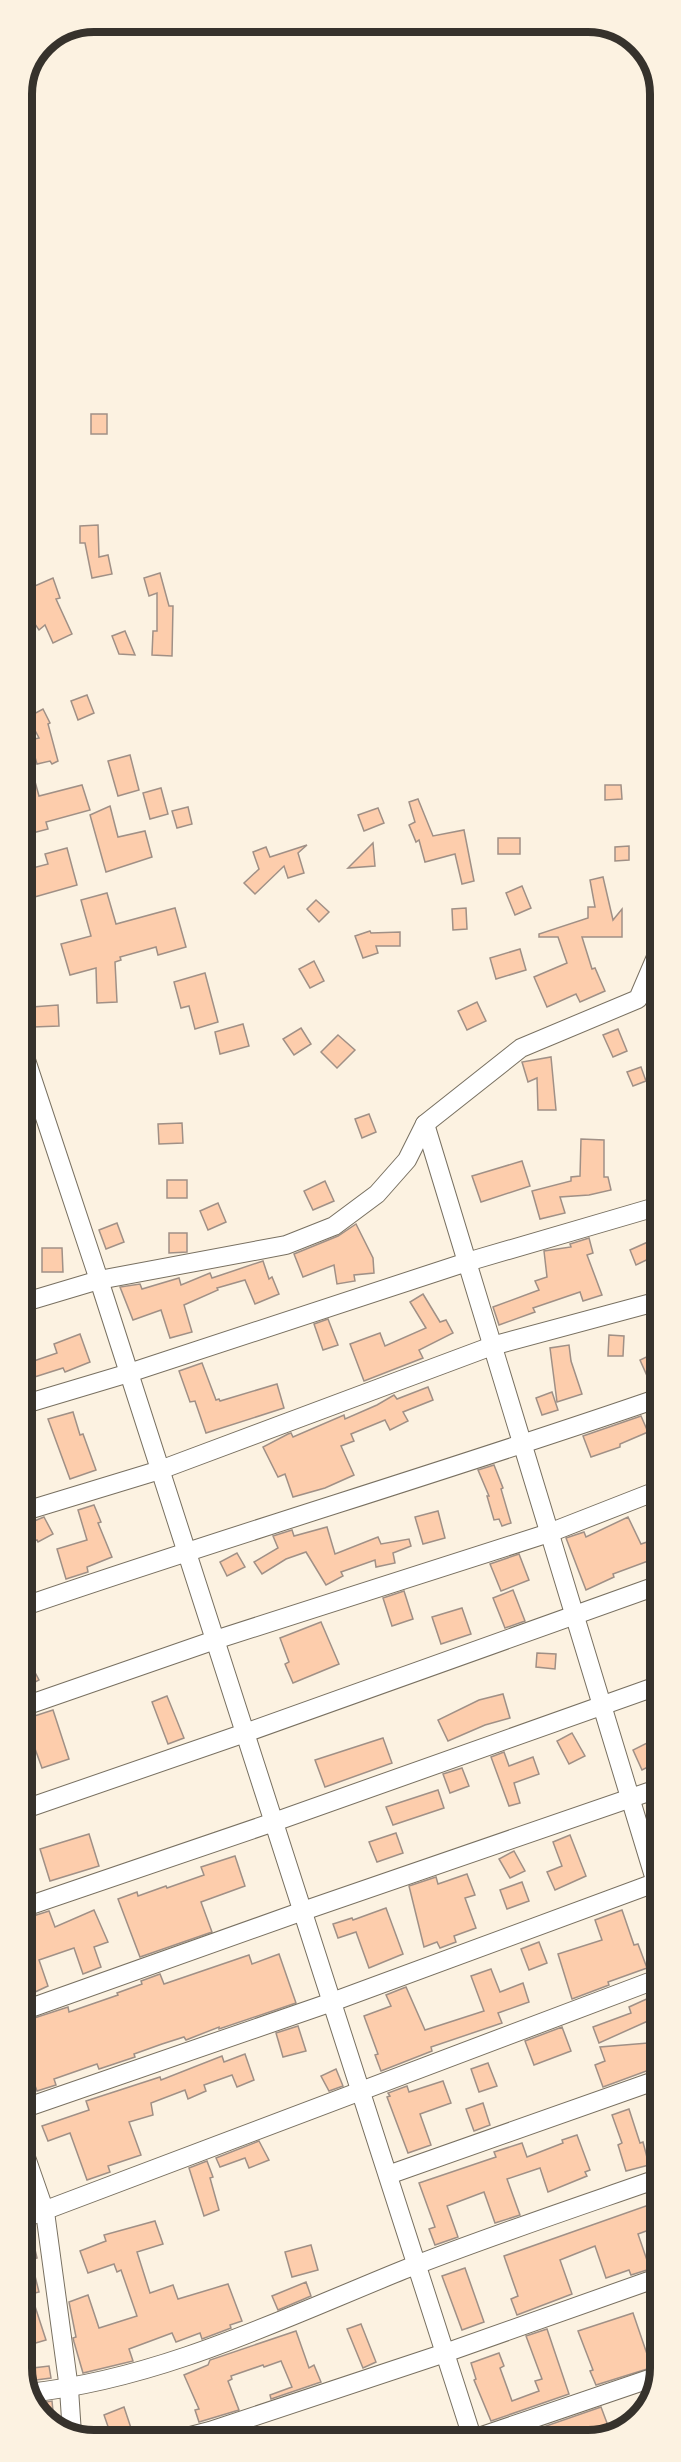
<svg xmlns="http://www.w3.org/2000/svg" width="681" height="2462" font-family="Commissioner,sans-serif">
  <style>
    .building { fill: #fdcdac; stroke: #a09086; stroke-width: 1.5 }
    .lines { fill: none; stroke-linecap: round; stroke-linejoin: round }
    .street-casing { stroke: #787061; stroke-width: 20 }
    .street { stroke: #fff; stroke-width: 18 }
    .rim { fill: none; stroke: #36322c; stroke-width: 8 }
  </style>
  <rect width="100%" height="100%" fill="#fcf2e1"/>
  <g class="building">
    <rect x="91" y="414" width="16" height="20"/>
    <polygon points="98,525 99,557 108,555 112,574 92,578 85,543 80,543 80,526"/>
    <polygon points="160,573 169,606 173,606 172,656 152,655 153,631 157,631 157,593 149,596 144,578"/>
    <polygon points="53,578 60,598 56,599 72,634 53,643 45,625 39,630 21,604 21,592"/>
    <polygon points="125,631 135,655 119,654 112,636"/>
    <polygon points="87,695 94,713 78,720 71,701"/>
    <polygon points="43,709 50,723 48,724 58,761 52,764 50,761 37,764 30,740 39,738 28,717"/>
    <polygon points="26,749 39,796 82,785 90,810 46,822 48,829 21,836 21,750"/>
    <polygon points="130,755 139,790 118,796 108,761"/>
    <polygon points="605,785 621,785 622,799 605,800"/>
    <polygon points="161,788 168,814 150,819 143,793"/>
    <polygon points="418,799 433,836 464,830 474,881 462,884 455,854 425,862 419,840 416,842 409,825 415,822 409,802"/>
    <polygon points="110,806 118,837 145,831 152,857 106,872 90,815"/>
    <polygon points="188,807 192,824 177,828 172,811"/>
    <polygon points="378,808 384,823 364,831 358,815"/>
    <rect x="498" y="838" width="22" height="16"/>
    <polygon points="373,843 375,866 348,868"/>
    <polygon points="307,845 298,853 304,873 288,878 284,866 255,894 244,883 259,869 253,852 266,847 270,857"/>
    <polygon points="629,846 629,860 615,861 615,847"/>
    <polygon points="67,848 77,885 24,900 21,871 48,864 45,854"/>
    <polygon points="603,877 613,920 622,909 622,937 582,937 592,969 595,968 605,991 580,1002 576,994 547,1007 534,977 567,963 558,937 539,937 539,934 588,918 588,907 595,907 590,880"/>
    <polygon points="522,886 531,908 515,915 506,893"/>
    <polygon points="107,893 116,924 175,908 186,947 158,955 156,947 120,957 121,960 115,962 117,1002 97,1003 96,968 70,975 61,944 91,936 81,900"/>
    <polygon points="316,900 329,912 319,922 307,909"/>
    <polygon points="466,908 467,929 453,930 452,909"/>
    <polygon points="370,931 371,933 400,932 400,946 376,946 378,953 363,958 355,936"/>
    <polygon points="520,949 526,970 496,979 490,958"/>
    <polygon points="314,961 324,981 310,988 299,969"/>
    <polygon points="205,973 218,1022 195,1029 189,1006 181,1008 174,982"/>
    <polygon points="477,1002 486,1021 467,1030 458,1011"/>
    <polygon points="58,1005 59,1026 33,1027 32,1007"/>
    <polygon points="243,1024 249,1046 220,1054 215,1032"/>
    <polygon points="301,1028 311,1044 294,1055 283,1039"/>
    <polygon points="618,1029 627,1051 613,1057 603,1035"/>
    <polygon points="338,1035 355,1050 337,1068 321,1052"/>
    <polygon points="551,1057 556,1110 538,1110 537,1078 528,1082 522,1062"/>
    <polygon points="641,1067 646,1081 633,1086 627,1072"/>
    <polygon points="369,1114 376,1132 362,1138 355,1119"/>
    <polygon points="182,1123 183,1143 159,1144 158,1124"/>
    <polygon points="581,1139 604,1140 604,1177 608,1177 611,1190 589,1195 560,1197 565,1213 540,1219 532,1191 571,1181 571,1177 580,1176"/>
    <polygon points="522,1161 530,1186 481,1202 472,1176"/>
    <rect x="167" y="1180" width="20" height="18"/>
    <polygon points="325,1181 334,1201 313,1210 304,1191"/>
    <polygon points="218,1203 226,1222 208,1230 200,1211"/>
    <polygon points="117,1223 124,1242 106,1249 99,1230"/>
    <polygon points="356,1224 373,1258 374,1273 354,1275 355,1281 337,1284 334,1265 303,1277 294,1254 338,1236"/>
    <polygon points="169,1233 187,1233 187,1252 169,1253"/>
    <polygon points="659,1237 659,1254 636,1265 630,1250"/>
    <polygon points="589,1238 593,1253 587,1255 602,1295 583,1301 580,1292 533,1308 535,1312 499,1325 493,1307 539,1290 535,1281 547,1277 544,1251 571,1247 570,1244"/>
    <polygon points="42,1248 62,1248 63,1272 42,1272"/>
    <polygon points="263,1261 269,1279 272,1277 279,1294 255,1304 245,1280 217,1288 218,1290 184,1305 192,1332 170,1338 161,1310 133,1320 120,1287 140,1284 142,1289 179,1278 181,1285 210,1273 212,1278"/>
    <polygon points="423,1294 440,1322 446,1320 453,1333 419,1350 423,1358 364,1381 350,1344 380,1333 385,1346 426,1328 410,1302"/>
    <polygon points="328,1319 338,1345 323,1350 314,1324"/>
    <polygon points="80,1334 90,1362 65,1372 63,1368 22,1381 22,1365 57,1353 54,1344"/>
    <polygon points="609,1335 624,1336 623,1356 608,1356"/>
    <polygon points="569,1345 571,1361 582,1394 557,1402 550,1348"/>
    <polygon points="659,1351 659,1373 648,1378 640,1360"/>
    <polygon points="202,1363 216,1400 219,1399 220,1401 277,1384 284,1408 206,1433 195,1401 190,1402 179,1371"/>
    <polygon points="428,1387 433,1400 403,1412 408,1421 390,1430 385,1420 351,1434 354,1441 341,1446 354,1475 325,1488 293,1497 285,1474 278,1477 263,1447 288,1434 291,1433 293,1437 344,1415 345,1419 377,1405 394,1395 397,1399"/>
    <polygon points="552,1392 558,1410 542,1415 536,1398"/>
    <polygon points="73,1412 80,1435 83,1434 96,1470 70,1479 48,1419"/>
    <polygon points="641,1416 648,1432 620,1444 620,1447 591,1457 583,1436"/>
    <polygon points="494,1465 503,1488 501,1489 511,1523 502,1526 499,1519 494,1520 487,1496 489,1496 478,1470"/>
    <polygon points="94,1505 101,1522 98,1523 112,1557 87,1567 88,1572 66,1579 57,1549 87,1540 78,1510"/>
    <polygon points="438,1511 445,1538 423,1544 415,1517"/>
    <polygon points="44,1517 53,1534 38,1542 37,1540 22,1545 22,1526"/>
    <polygon points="628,1517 641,1544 659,1538 659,1557 613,1574 614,1577 586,1590 566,1538 584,1532 586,1537"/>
    <polygon points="327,1527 335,1554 378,1537 381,1544 409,1539 411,1546 393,1553 395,1563 376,1567 375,1560 341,1572 343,1576 326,1585 306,1552 286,1559 262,1574 254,1562 278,1548 273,1536 292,1530 294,1536"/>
    <polygon points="237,1553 245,1567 227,1576 220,1562"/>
    <polygon points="519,1554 529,1580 501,1591 490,1564"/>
    <polygon points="513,1590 525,1621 505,1628 493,1598"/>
    <polygon points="404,1591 413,1619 392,1626 383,1598"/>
    <polygon points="462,1608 471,1634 441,1644 432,1617"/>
    <polygon points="321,1622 339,1664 293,1683 285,1664 289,1662 280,1638"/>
    <polygon points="22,1648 39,1680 22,1689"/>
    <polygon points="537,1653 556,1654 555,1669 536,1667"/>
    <polygon points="503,1694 510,1718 485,1725 448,1741 438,1720 479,1700"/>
    <polygon points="167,1696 184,1738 168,1744 152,1702"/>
    <polygon points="53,1710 69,1759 42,1768 34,1746 22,1750 22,1720"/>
    <polygon points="572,1733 585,1756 569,1764 557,1741"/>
    <polygon points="383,1738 392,1763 325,1787 315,1760"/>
    <polygon points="651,1741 660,1761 642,1770 633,1750"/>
    <polygon points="504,1752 509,1766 533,1757 539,1774 514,1783 520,1803 509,1806 491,1757"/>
    <polygon points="462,1768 469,1786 450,1793 443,1774"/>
    <polygon points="438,1790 444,1808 393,1825 386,1807"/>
    <polygon points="396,1833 403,1853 377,1862 369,1842"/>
    <polygon points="89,1834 99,1866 50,1881 40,1849"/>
    <polygon points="570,1835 586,1876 555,1890 547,1872 562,1866 553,1842"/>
    <polygon points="514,1851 525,1871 510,1878 499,1859"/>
    <polygon points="235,1856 245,1886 201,1902 212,1932 140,1957 118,1899 137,1892 138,1896 166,1886 167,1888 204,1875 201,1867"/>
    <polygon points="467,1874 475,1895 465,1898 476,1928 454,1936 456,1942 440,1948 437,1942 424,1947 409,1886 436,1877 438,1884"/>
    <polygon points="522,1882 529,1901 507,1909 500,1890"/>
    <polygon points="386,1908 403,1954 369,1968 356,1932 338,1938 333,1924 352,1918 353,1920"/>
    <polygon points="94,1910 108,1942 94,1947 101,1967 83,1974 74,1948 39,1960 48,1986 22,1998 22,1925 32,1922 30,1917 49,1911 55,1927"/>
    <polygon points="622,1910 634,1945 638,1944 647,1968 608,1982 609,1985 572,1999 558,1954 602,1940 595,1920"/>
    <polygon points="539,1942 547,1963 529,1970 521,1949"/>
    <polygon points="279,1954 296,2003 219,2029 219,2027 186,2040 184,2037 162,2044 134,2054 135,2057 99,2069 97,2064 54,2079 56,2085 37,2091 27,2064 22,2066 22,2022 68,2007 69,2012 118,1995 117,1993 142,1984 141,1981 160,1974 164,1984 249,1955 252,1964"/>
    <polygon points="491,1969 500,1992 523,1983 529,2002 498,2013 502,2023 431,2047 432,2051 381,2071 375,2055 378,2054 364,2016 391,2006 386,1995 406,1987 425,2030 484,2011 471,1976"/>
    <polygon points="651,1997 659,2016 599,2043 593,2027 631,2013 629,2007"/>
    <polygon points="298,2026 306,2051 283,2057 276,2033"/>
    <polygon points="562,2027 571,2051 534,2065 525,2041"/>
    <polygon points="660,2042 660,2066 603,2087 595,2065 605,2061 600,2047"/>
    <polygon points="245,2054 254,2080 237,2087 232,2075 204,2085 206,2091 188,2099 185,2090 151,2103 153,2115 129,2122 141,2155 108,2166 110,2172 87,2180 70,2133 48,2141 42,2126 89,2110 86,2101 160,2077 161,2080 222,2056 224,2062"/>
    <polygon points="488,2063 497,2086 479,2092 471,2069"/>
    <polygon points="336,2069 343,2086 329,2091 321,2076"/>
    <polygon points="443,2081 451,2103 420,2114 431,2145 408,2153 387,2097 390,2096 388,2093 407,2086 409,2092"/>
    <polygon points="483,2103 490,2125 474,2131 466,2109"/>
    <polygon points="629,2109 640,2143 643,2142 649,2165 626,2171 618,2145 622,2143 612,2115"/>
    <polygon points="577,2135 590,2170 585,2172 587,2176 548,2192 540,2168 507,2179 520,2215 495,2223 484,2192 447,2206 458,2237 435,2245 429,2229 435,2227 419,2183 496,2157 494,2152 522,2143 527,2157 563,2143 562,2140"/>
    <polygon points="259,2141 269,2160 249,2168 245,2158 220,2167 216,2158"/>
    <polygon points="207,2161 213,2177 210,2178 219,2210 204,2216 189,2168"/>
    <polygon points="660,2201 660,2226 638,2234 650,2269 631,2275 629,2270 606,2278 595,2246 560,2260 572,2294 517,2315 511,2299 518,2296 504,2256"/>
    <polygon points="155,2221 163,2244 137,2252 150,2293 173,2285 178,2299 228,2284 242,2321 230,2325 231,2328 202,2339 200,2333 176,2342 172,2333 129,2349 133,2361 83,2373 74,2342 73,2338 76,2337 69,2302 88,2295 99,2328 137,2316 121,2270 117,2272 114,2264 88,2273 80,2251 106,2241 104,2235"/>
    <polygon points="30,2228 37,2258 31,2260 39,2292 31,2294 46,2340 22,2347 22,2230"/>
    <polygon points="311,2245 318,2270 292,2277 285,2252"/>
    <polygon points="465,2268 484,2322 462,2330 442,2276"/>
    <polygon points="306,2282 311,2296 278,2310 272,2296"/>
    <polygon points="633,2313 647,2354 660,2349 660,2365 596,2385 590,2371 593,2370 578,2331"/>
    <polygon points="361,2324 376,2362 363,2368 347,2329"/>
    <polygon points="547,2329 569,2394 491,2421 474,2380 476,2379 471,2363 499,2353 504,2366 500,2368 512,2401 539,2391 535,2381 542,2379 526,2336"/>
    <polygon points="296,2331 309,2368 314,2365 321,2382 271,2399 270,2395 292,2387 281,2361 264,2367 263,2365 231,2376 232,2379 228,2381 239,2410 199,2422 195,2410 199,2409 184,2375 208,2365 210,2360"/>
    <polygon points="49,2366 51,2378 36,2380 33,2368"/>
    <polygon points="52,2401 54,2421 45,2422 40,2403"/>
    <polygon points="124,2407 133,2434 113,2441 104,2415"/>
    <polygon points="601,2407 610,2431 589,2439 586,2430 557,2440 506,2440"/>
  </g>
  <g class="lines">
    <defs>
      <g id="street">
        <polyline points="22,1048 99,1280 473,2440"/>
        <polyline points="425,1124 660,1896"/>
        <polyline points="22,1303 99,1280 286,1245 334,1226 377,1194 407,1160 425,1124 521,1048 638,999 659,950"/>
        <polyline points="22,1405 129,1373 467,1262 659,1206"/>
        <polyline points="22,1512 160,1470 492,1346 659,1301"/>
        <path d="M22,1607c212,-73 426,-136 637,-209"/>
        <polyline points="22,1707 215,1640 549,1533 659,1490"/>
        <polyline points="22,1810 245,1733 659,1585"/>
        <polyline points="22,1908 274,1822 660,1685"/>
        <polyline points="22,2011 303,1911 660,1788"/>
        <polyline points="22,2109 332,2002 660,1881"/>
        <polyline points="22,2146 45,2212 69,2389 72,2434"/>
        <polyline points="388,2175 660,2079"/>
        <polyline points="22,2219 660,1978"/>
        <path d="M28,2393c132,-14 254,-74 375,-123 84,-33 171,-62 257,-92"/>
        <polyline points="473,2439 658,2376"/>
        <polyline points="171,2441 210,2431 445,2353 660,2277"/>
      </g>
    </defs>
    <use href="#street" class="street-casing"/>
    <use href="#street" class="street"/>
  </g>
  <path d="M0 0H681V2462H0ZM94 32H588A62 62 0 0 1 650 94V2368A62 62 0 0 1 588 2430H94A62 62 0 0 1 32 2368V94A62 62 0 0 1 94 32Z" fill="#fcf2e1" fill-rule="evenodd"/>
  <path class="rim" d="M94 32H588A62 62 0 0 1 650 94V2368A62 62 0 0 1 588 2430H94A62 62 0 0 1 32 2368V94A62 62 0 0 1 94 32Z"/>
</svg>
